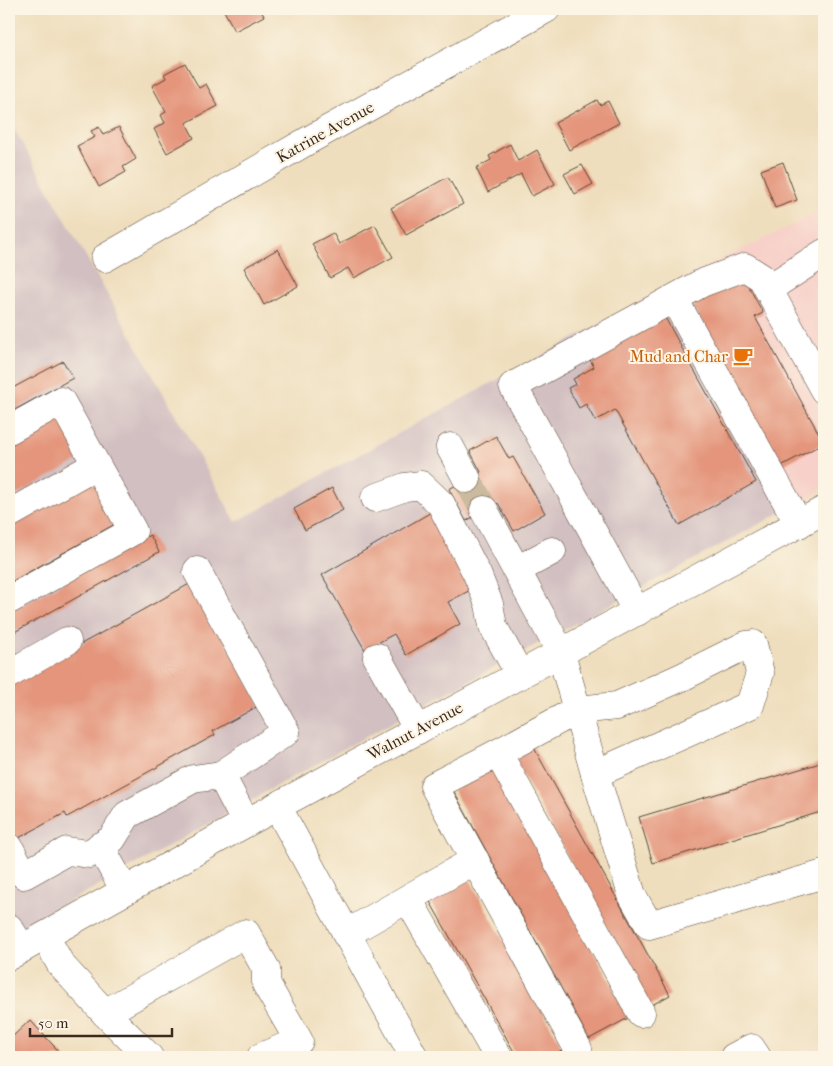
<svg xmlns="http://www.w3.org/2000/svg" width="833" height="1066" font-family="'IM FELL French Canon',serif">
  <style>
    .built { fill: #f7d1c9 }
    .industrial { fill: #d2bfc1 }
    .building { fill: #e4957b }
    .lines { fill: none; stroke-linecap: round; stroke-linejoin: round }
    .minor-tunnel { stroke: #cbba9d; stroke-width: 28; stroke-dasharray: 28 14; stroke-linecap: butt }
    .minor-casing { stroke: #564536; stroke-width: 29 }
    .minor { stroke: #fff; stroke-width: 28 }
    .labels { text-anchor: middle; dominant-baseline: central; stroke-width: 4; stroke-linejoin: round; paint-order: stroke }
    .street-label { font-size: 16px; fill: #3b2a1e; stroke: #fcf5e5 }
    .food-label { font-size: 16px; fill: #c56008; stroke: #fcf5e5; text-anchor: end }
  </style>
  <rect width="100%" height="100%" fill="#fcf5e5"/>
  <filter id="ink" filterUnits="userSpaceOnUse"><feTurbulence type="fractalNoise" baseFrequency=".02" numOctaves="2"/><feDisplacementMap in="SourceGraphic" scale="10" xChannelSelector="R" yChannelSelector="G"/><feConvolveMatrix kernelMatrix="1 2 1 2 8 2 1 2 1" color-interpolation-filters="sRGB"/></filter>
  <filter id="wash" filterUnits="userSpaceOnUse"><feTurbulence type="fractalNoise" baseFrequency=".0096" numOctaves="4" result="noise"/><feDisplacementMap in="SourceGraphic" scale="20" xChannelSelector="R" yChannelSelector="G"/><feGaussianBlur stdDeviation="1.12" result="paint"/><feColorMatrix in="noise" values="0 0 0 0 0 0 0 0 0 0 0 0 0 0 0 0 0 1.4 0 .05"/><feComposite in="paint" operator="in"/></filter>
  <g filter="url(#wash)">
    <rect width="100%" height="100%" fill="#efdebd"/>
    <polygon class="built" points="824,210 824,489 800,502 679,281 709,265"/>
    <polygon class="industrial" points="9,120 236,522 679,281 800,502 334,754 9,935"/>
    <g id="blocks">
      <g class="building">
        <polygon points="223,9 260,9 264,16 235,31"/>
        <polygon points="373,9 391,9 377,16"/>
        <polygon points="185,63 199,88 206,84 218,106 186,123 194,138 167,153 154,129 165,123 161,115 166,112 152,86 166,78 164,74"/>
        <polygon points="597,100 600,105 608,101 619,123 569,150 555,123"/>
        <polygon points="99,127 103,135 119,127 136,159 123,167 126,172 99,187 77,146 95,137 91,131"/>
        <polygon points="510,144 518,161 537,150 555,184 532,196 521,174 488,192 476,168 491,160 489,156"/>
        <polygon points="783,162 797,200 775,208 761,170"/>
        <polygon points="582,165 593,184 575,194 564,174"/>
        <polygon points="448,177 463,204 406,235 391,208"/>
        <polygon points="375,225 393,257 354,278 348,268 330,278 312,244 333,233 339,244"/>
        <polygon points="278,249 298,286 264,305 244,268"/>
        <polygon points="742,274 763,313 755,317 824,443 781,466 691,302"/>
        <polygon points="662,312 756,482 679,525 615,410 595,421 586,404 579,408 568,388 576,384 573,379 594,367 587,354"/>
        <polygon points="63,361 73,378 9,413 9,390"/>
        <polygon points="56,413 81,459 9,499 9,439"/>
        <polygon points="496,436 509,459 513,457 545,513 514,531 498,503 466,521 449,489 481,472 470,451"/>
        <polygon points="91,477 117,523 9,583 9,523"/>
        <polygon points="332,488 343,510 305,530 294,509"/>
        <polygon points="435,510 478,586 448,602 460,624 406,655 394,634 365,650 322,575"/>
        <polygon points="150,535 159,552 9,635 9,612"/>
        <polygon points="193,582 260,705 213,731 215,735 67,817 65,813 17,839 9,824 9,684"/>
        <polygon points="533,746 670,995 650,1006 513,757"/>
        <polygon points="824,757 824,811 653,863 639,817 817,764"/>
        <polygon points="493,768 630,1017 589,1039 453,790"/>
        <polygon points="468,876 564,1050 550,1057 517,1057 428,898"/>
        <polygon points="30,1020 64,1057 9,1057 9,1040"/>
      </g>
    </g>
  </g>
  <g filter="url(#ink)">
    <use href="#blocks" fill-opacity="0" stroke="#564536" stroke-width="1"/>
    <g class="lines">
      <polyline class="minor-tunnel" points="467,479 484,510"/>
      <defs>
        <g id="minor">
          <polyline points="105,258 309,140 546,9"/>
          <polyline points="768,289 824,253"/>
          <polyline points="674,299 799,524"/>
          <polyline points="9,430 61,401 133,531 9,600"/>
          <polyline points="450,447 467,479"/>
          <polyline points="375,498 405,487 421,485 441,504 477,574 489,604 493,626 520,675"/>
          <polyline points="484,510 561,653 595,774 632,895 649,925 824,874"/>
          <polyline points="9,514 96,465"/>
          <polyline points="517,570 552,551"/>
          <polyline points="197,571 286,732 221,775 246,823"/>
          <polyline points="637,612 513,386 702,283 745,267 762,278 824,390"/>
          <polyline points="377,657 418,730"/>
          <polyline points="9,674 67,641"/>
          <polyline points="498,753 641,1013"/>
          <polyline points="277,806 414,1057"/>
          <polyline points="100,846 125,891"/>
          <polyline points="9,847 24,875 67,851 89,854 112,839 127,815 193,779 221,775"/>
          <polyline points="408,899 498,1057"/>
          <polyline points="9,928 22,948"/>
          <polyline points="346,934 475,860"/>
          <polyline points="45,936 61,965 105,1013 149,1057"/>
          <polyline points="9,956 246,823 824,510"/>
          <polyline points="105,1013 246,933 266,969 266,984 299,1041 261,1057"/>
          <polyline points="578,1049 434,786 498,753 577,710 617,706 682,677 746,645 753,644 760,673 750,705 595,774"/>
          <polyline points="734,1057 751,1048 757,1057"/>
        </g>
      </defs>
      <use href="#minor" class="minor-casing"/>
      <use href="#minor" class="minor"/>
    </g>
  </g>
  <defs>
    <symbol id="cafe-bare" viewBox="-9 -9 18 18"><path d="M-5.5-4.5H6V0H3Q3 3.5 0 3.5H-2.5Q-5.5 3.5-5.5 0ZM3-3.2v2h1.7v-2ZM-6 4.5H4V6H-6Z" fill="#e8710a" stroke="#fcf5e5" stroke-width="2.5" paint-order="stroke"/></symbol>
  </defs>
  <g fill-rule="evenodd">
    <use href="#cafe-bare" x="729" y="342" width="28" height="28"/>
  </g>
  <g class="labels">
    <g class="street-label">
      <text transform="translate(325 132) rotate(-29)">Katrine Avenue</text>
      <text transform="translate(415 731) rotate(-28)">Walnut Avenue</text>
    </g>
    <g class="food-label">
      <text x="728" y="356">Mud and Char</text>
    </g>
  </g>
  <rect width="833" height="1066" fill="none" stroke="#fcf5e5" stroke-width="30"/>
  <path d="M30 1028v8h142v-8" fill="none" stroke="#3b2a1e" stroke-width="2.5"/>
  <text x="38" y="1028" font-size="15" fill="#3b2a1e" stroke="#fcf5e5" stroke-width="4" paint-order="stroke">50 m</text>
</svg>
